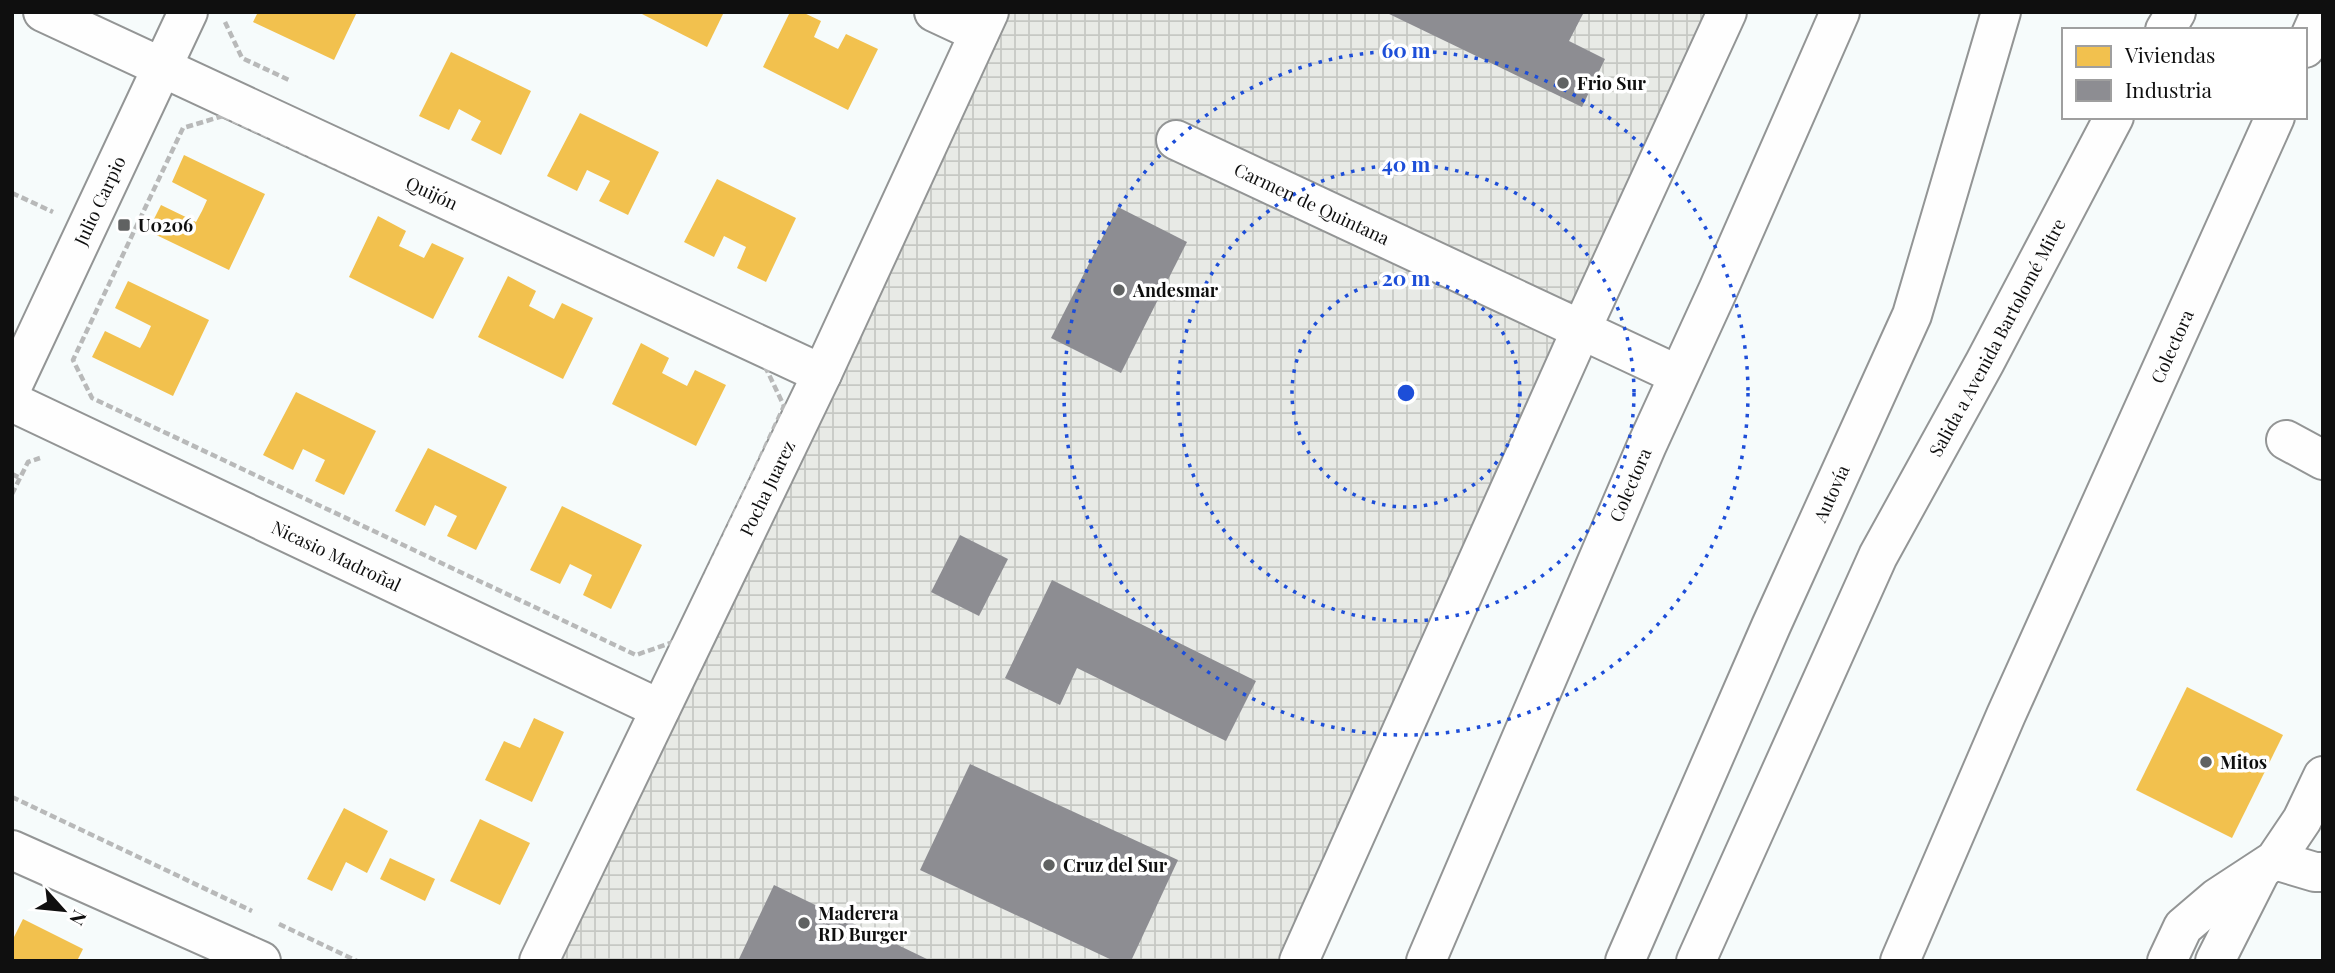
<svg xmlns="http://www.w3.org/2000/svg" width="2335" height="973" font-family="'Playfair Display',serif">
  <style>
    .industrial { fill: url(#industrial-grid) }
    .homes { fill: #f2c14e }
    .industry { fill: #8d8d92 }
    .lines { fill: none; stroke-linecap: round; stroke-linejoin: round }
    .minor-casing { stroke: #939595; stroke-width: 42 }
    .path { stroke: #b8b9b9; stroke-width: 4.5; stroke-dasharray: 7 3.5; stroke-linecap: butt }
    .minor { stroke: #fefefe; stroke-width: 38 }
    .ring { fill: none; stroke: #1d4ed8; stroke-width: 3.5; stroke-dasharray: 3.5 7 }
    .poi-dot { fill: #606262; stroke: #fff; stroke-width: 2.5 }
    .labels { text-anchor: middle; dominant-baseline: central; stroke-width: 7; stroke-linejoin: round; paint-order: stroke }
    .poi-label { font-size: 18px; font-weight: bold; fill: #0f0f0f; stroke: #fff; text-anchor: start }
    .street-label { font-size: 18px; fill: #0f0f0f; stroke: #fff }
    .centre { fill: #1d4ed8; stroke: #fff; stroke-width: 3.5 }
    .ring-label { font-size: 21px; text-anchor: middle; font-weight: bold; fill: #1d4ed8; stroke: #fff; stroke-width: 7; stroke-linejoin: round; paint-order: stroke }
  </style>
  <defs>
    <pattern id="industrial-grid" width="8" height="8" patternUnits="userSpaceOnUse" patternTransform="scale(1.75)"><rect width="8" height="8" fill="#e8eae6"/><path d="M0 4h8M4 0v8" fill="none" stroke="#c6c8c4"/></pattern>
  </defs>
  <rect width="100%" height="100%" fill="#f6fbfb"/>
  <polygon class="industrial" points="989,12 1727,12 1299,961 539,961"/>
  <g class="homes">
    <polygon points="258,12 302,13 357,12 334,60 253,22"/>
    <polygon points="638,12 724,12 707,47"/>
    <polygon points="790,12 802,12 821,21 814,37 838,49 846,34 878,49 848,110 763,67"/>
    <polygon points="451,52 531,91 501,155 471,140 481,121 459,109 449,130 419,116"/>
    <polygon points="580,113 659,152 628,215 599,201 610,181 587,170 577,191 547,176"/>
    <polygon points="184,155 265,194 229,270 148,231 161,205 196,222 202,211 207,200 172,182"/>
    <polygon points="717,179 796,218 766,282 737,268 746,247 724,236 714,257 684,242"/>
    <polygon points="378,216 406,231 399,246 424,258 432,243 464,258 433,319 349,277"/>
    <polygon points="508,276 536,291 529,306 554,319 562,303 593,318 563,379 478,337"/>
    <polygon points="128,281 209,320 173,396 92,357 105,331 140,348 146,337 151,326 115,308"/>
    <polygon points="641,343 669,358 662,373 687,386 695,370 726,385 696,446 612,404"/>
    <polygon points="296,392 376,431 344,495 315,481 325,460 303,449 293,470 263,455"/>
    <polygon points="428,448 507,487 476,550 447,536 457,516 435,505 425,526 395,511"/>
    <polygon points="562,506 642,545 611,609 583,595 592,575 570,564 560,584 530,570"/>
    <polygon points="2187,687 2283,735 2232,838 2136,790"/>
    <polygon points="534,718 564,732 532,802 485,780 504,741 520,748"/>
    <polygon points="344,808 388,831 367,873 346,862 332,891 307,879"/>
    <polygon points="480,819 530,843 500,905 450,881"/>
    <polygon points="390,858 435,879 425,901 380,879"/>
    <polygon points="23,919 83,949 77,961 12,961 12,941"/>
  </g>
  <g class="industry">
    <polygon points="1385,12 1584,12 1569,41 1605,59 1582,107"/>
    <polygon points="1118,207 1187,242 1121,373 1051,338"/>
    <polygon points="960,535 1008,559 979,616 931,592"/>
    <polygon points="1052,580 1256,681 1226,741 1077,668 1060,705 1005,678"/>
    <polygon points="970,764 1178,860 1131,961 1114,961 920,870"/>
    <polygon points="774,885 931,961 738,961"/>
  </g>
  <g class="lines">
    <defs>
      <g id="minor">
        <path id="s1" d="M43,12l779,362"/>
        <polyline points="934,12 979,33"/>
        <polyline points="2165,30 2176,12"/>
        <polyline points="2305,48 2321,12"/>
        <path id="s2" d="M1176,140l502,235"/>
        <path id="s3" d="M12,387l176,-375"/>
        <path id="s4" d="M12,402l648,307"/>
        <polyline points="2286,440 2323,460"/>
        <polyline points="12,850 261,961"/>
        <polyline points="2275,860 2315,872 2323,872"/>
        <path id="s5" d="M539,961l283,-587 167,-362"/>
        <polyline points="1299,961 1581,330 1727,12"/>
        <path id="s6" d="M1426,961l221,-516 71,-155 122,-278"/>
        <path id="s7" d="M1625,961l146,-335 141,-311 89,-303"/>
        <path id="s8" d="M1696,961l182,-405 107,-194 129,-245"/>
        <path id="s9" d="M1900,961l106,-246 269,-598"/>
        <polyline points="2167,961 2183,927 2217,898 2275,860 2302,820 2323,776"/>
        <polyline points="2215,961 2260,872"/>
      </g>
    </defs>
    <use href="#minor" class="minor-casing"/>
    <g class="path">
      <polyline points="225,22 242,58 291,81"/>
      <polygon points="223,116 762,360 784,406 676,641 636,655 92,398 73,360 183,128"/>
      <polyline points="12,193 53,212"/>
      <polyline points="12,474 20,478"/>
      <polyline points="12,494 28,462 40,458"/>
      <polyline points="12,797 252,911"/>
      <polyline points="279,924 357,961"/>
    </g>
    <use href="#minor" class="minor"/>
  </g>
  <g class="ring">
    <circle cx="1406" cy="393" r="114"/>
    <circle cx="1406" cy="393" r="228"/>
    <circle cx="1406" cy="393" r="342"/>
  </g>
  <g class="poi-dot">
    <circle cx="1563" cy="83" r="7"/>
    <rect x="117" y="218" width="14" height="14" rx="3.5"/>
    <circle cx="1119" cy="290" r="7"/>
    <circle cx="2206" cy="762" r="7"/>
    <circle cx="1049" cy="865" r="7"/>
    <circle cx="804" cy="923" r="7"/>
  </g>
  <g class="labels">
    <g class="poi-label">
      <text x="1577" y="83">Frio Sur</text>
      <text x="138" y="225">U0206</text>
      <text x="1133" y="290">Andesmar</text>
      <text x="2220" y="762">Mitos</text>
      <text x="1063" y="865">Cruz del Sur</text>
      <text x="818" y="913">Maderera<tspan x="818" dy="21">RD Burger</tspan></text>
    </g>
    <g class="street-label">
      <text stroke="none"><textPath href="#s1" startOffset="429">Quijón</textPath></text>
      <text stroke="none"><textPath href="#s3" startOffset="206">Julio Carpio</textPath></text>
      <text stroke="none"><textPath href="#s2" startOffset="150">Carmen de Quintana</textPath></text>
      <text stroke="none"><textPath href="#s8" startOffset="693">Salida a Avenida Bartolomé Mitre</textPath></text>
      <text stroke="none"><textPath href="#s9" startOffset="672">Colectora</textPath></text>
      <text stroke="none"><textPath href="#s6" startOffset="518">Colectora</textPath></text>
      <text stroke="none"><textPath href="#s5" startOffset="525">Pocha Juarez</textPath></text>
      <text stroke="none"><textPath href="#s7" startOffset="511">Autovía</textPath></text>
      <text stroke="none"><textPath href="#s4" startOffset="359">Nicasio Madroñal</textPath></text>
    </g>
  </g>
  <circle cx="1406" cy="393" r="10" class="centre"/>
  <g class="ring-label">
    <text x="1406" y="58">60 m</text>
    <text x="1406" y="172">40 m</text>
    <text x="1406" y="286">20 m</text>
  </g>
  <rect width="2335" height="973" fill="none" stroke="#0f0f0f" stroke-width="28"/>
  <rect x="2062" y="28" width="245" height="91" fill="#ffffff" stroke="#9f9f9f" stroke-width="2"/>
  <rect x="2076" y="46" width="35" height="21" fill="#f2c14e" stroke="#9f9f9f" stroke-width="2"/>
  <text x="2125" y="63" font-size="21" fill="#0f0f0f">Viviendas</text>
  <rect x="2076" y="80" width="35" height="21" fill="#8d8d92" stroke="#9f9f9f" stroke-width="2"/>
  <text x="2125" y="98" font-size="21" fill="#0f0f0f">Industria</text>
  <g transform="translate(63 910) rotate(117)" stroke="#ffffff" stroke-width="5" paint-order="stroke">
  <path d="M0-5L12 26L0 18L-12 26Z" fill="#0f0f0f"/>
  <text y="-10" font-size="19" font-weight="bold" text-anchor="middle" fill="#0f0f0f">N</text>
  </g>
</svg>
